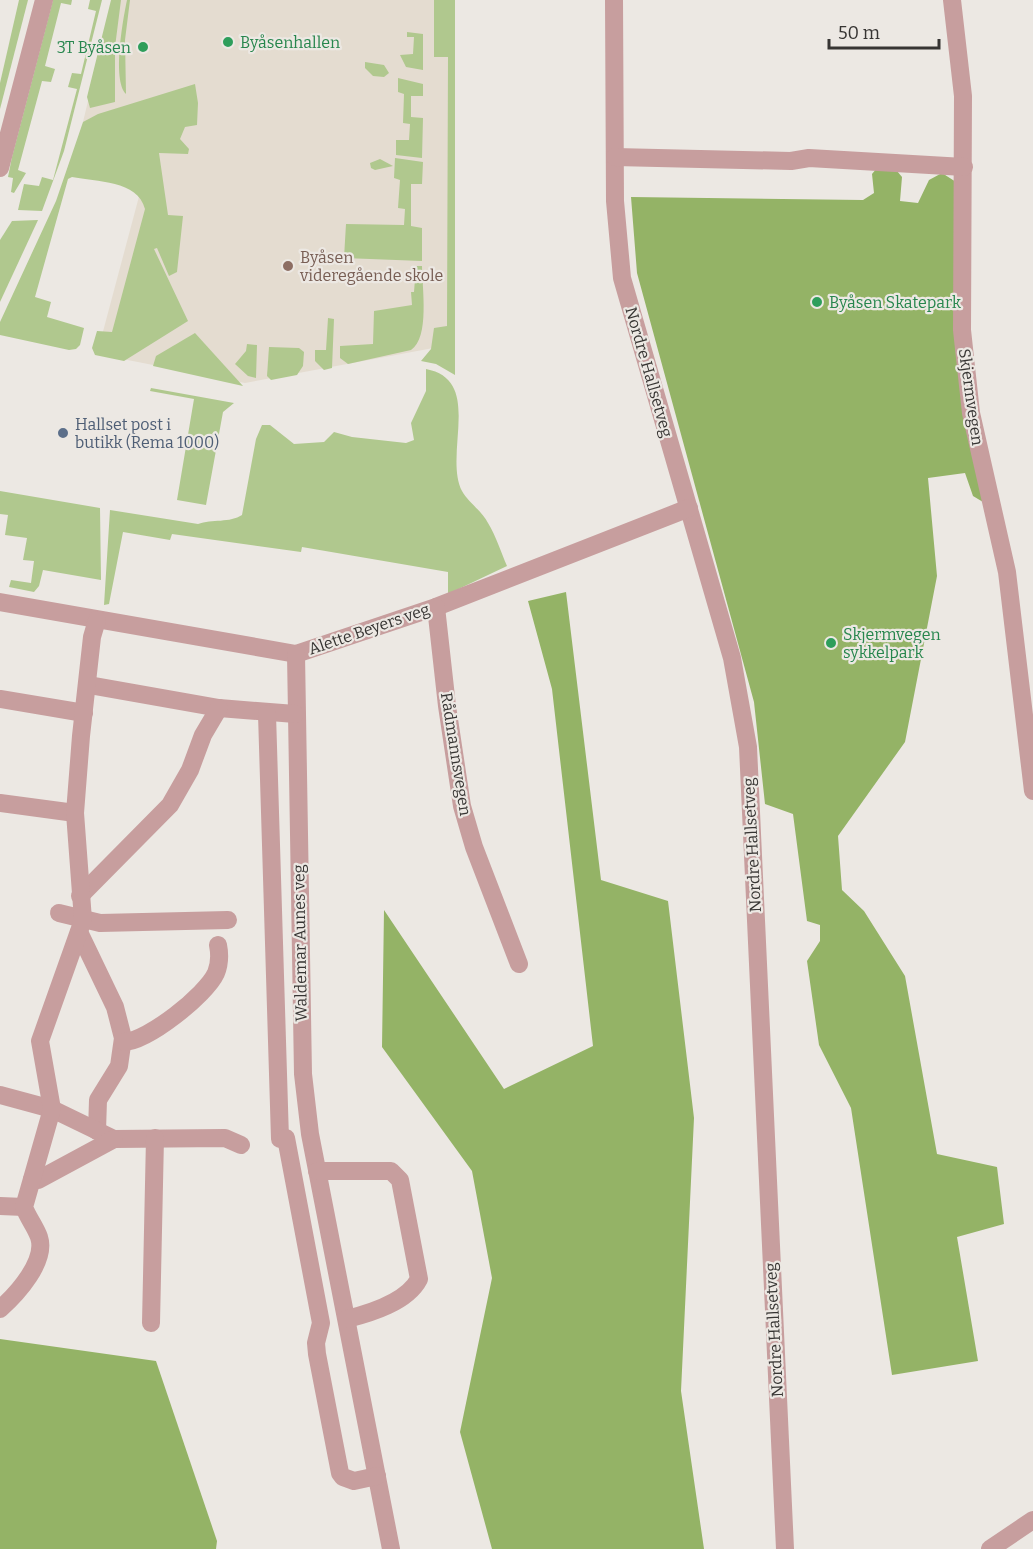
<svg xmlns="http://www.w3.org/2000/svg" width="1033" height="1549" font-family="Bitter,serif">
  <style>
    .built { fill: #e4dcd0 }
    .green { fill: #b0c88e }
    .forest { fill: #94b366 }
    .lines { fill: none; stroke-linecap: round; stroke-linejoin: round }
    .minor { stroke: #c79e9e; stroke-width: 18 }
    .leisure-dot { fill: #2e9e5b; stroke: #ece8e3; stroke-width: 2 }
    .education-dot { fill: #8d6e63; stroke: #ece8e3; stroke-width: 2 }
    .service-dot { fill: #5c6f8a; stroke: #ece8e3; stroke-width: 2 }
    .labels { text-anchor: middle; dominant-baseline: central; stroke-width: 4.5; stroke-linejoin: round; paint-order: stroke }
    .leisure-label { font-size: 16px; fill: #27864d; stroke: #ece8e3; text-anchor: start }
    .education-label { font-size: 16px; fill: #785e54; stroke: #ece8e3; text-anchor: start }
    .street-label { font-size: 16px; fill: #373533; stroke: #ece8e3 }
    .service-label { font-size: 16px; fill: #4e5e75; stroke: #ece8e3; text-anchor: start }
  </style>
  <rect width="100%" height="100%" fill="#ece8e3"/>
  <polygon class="built" points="112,0 455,0 455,344 245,383 97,354 141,189 83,122"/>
  <g class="green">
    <polygon points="19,0 28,0 0,109 0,83"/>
    <polygon points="53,0 72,0 71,5 61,3 45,66 55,69 51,82 42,81 18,170 26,173 14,193 11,192 13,178 8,177 12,157"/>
    <polygon points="90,0 102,0 64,151 42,211 18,210 24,184 39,186 42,177 53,180 77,89 68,87 72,73 81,74 96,11 88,9"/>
    <polygon points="111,0 121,0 115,47 115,102 90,108 87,97"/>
    <path d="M127,0h3l-5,40 1,54c-14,-14 -3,-75 1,-94z"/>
    <polygon points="434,0 455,0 455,375 436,364 421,361 431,349 434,328 447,326 448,57 434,57"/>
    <polygon points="407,32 423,34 423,70 406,67 400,55 413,54 414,37 407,37"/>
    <polygon points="365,62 384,65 389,73 384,77 373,76 365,68"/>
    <polygon points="398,78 423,84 423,96 411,96 411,117 423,118 422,158 396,155 396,140 409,140 410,124 403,123 404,94 398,92"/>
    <path d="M195,84l3,19 -1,22 -12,2 -5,12 9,10 -1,5 -29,-1 9,62 15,1 -6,56 -8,4 -12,-28 -3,1 34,72 -64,40 -29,-6 -3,-7 5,-17 15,1 33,-123c-7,-29 -49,-27 -73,-32l-4,2 -33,118 16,5 -4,15 37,11 -4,17 -4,4 -7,1 -69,-15v-13l56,-121 27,-79 15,-8z"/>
    <polygon points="395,158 423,162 422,184 411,184 411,226 422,228 422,261 344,258 346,224 404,225 405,209 398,208 400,180 394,178"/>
    <polygon points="380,159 393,166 375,170 371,168 370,163"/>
    <polygon points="38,220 0,302 0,240 12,221"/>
    <path d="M416,266h6c0,21 8,72 -11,84l-63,14 -8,-6v-12l33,-2 1,-33 38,-6 -1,-13h3z"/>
    <polygon points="328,318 334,319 332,368 324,370 315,361 315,350 326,350"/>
    <polygon points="195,333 243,386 153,366 156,356"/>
    <polygon points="247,344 257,345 256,378 248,376 235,364 246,351"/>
    <polygon points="269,347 299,348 304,352 303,366 297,375 271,380 267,376"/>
    <path d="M426,369c58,11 17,85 36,122 6,11 20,20 26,32 8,13 13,29 19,43l-59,28v-22l-146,-25 -1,5 -129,-18 -2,6 -47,-8 -14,72 -5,1 6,-95 88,14c14,-5 32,-1 44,-9l14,-76 6,-14h8l24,19 30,-2 10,-10 18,5 54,6 8,-3 -3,-17 15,-32z"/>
    <polygon points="151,388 234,403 223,412 206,505 177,500 194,399 150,391"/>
    <polygon points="0,491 100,508 101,580 43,570 39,586 34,592 9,587 11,580 31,583 34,561 23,560 27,538 5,535 8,515 0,514"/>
  </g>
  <g class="forest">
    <polygon points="877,168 897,171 902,177 900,201 918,203 929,180 942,173 956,182 983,502 973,496 965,473 928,478 937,576 905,742 838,836 842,890 864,911 905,976 937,1154 997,1167 1004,1224 957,1237 978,1361 892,1375 851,1108 819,1045 807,961 820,941 820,925 807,921 793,814 765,804 754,702 637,273 631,197 863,200 874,193 872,174"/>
    <polygon points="566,592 601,880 668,901 694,1118 681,1391 704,1549 492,1549 460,1432 492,1278 472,1171 382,1047 384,910 504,1089 593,1046 552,689 528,601"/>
    <polygon points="0,1339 156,1361 217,1541 216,1549 0,1549"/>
  </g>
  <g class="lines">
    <g class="minor">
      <polyline points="614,0 615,201 622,278 732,658 748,747 785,1549"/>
      <polyline points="952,0 963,96 962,330 971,413 1007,572 1033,791"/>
      <polyline points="615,157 791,161 809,158 964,167"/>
      <polyline points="0,168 44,0"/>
      <polyline points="0,602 296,654 436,607 689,508"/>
      <polyline points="436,607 447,706 462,806 474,847 519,964"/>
      <polyline points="296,654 303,1074 310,1134 391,1549"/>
      <polyline points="89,685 219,708 295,714"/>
      <polyline points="0,699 84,713"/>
      <polyline points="267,714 280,1139"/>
      <polyline points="0,803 75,813"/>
      <polyline points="80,896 170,805 190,770 203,735 219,708"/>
      <polyline points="59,913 100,923 228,920"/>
      <polyline points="79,932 115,1007 123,1038 119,1066 98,1100 97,1131"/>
      <path d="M124,1042c24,-1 82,-47 92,-69 4,-10 4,-18 2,-28"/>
      <polyline points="0,1095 52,1109 114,1139 225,1138 241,1145"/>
      <polyline points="286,1138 321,1323 316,1343 317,1354 340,1473 343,1477 354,1481 377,1476"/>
      <path d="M317,1171h74l9,9 19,99c-12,23 -48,34 -72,40"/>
      <polyline points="32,1179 38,1180 114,1139"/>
      <polyline points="0,1206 24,1207"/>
      <path d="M0,1309c17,-15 47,-48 39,-72 -4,-11 -11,-19 -15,-30l28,-98 -12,-68 43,-121 -8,-107 6,-77 11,-99 5,-17"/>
      <polyline points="151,1323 155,1138"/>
      <polyline points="990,1549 1033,1520"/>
    </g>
  </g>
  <g class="leisure-dot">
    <circle cx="228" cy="42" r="6"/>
    <circle cx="143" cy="47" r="6"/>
    <circle cx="817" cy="302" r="6"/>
    <circle cx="831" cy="643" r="6"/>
  </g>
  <circle class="education-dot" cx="288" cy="266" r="6"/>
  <circle class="service-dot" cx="63" cy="433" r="6"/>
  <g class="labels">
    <g class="leisure-label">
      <text x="240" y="42">Byåsenhallen</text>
      <text x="131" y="47" text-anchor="end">3T Byåsen</text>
      <text x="829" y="302">Byåsen Skatepark</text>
      <text x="843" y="634">Skjermvegen<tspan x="843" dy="18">sykkelpark</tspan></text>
    </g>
    <g class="education-label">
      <text x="300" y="257">Byåsen<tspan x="300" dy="18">videregående skole</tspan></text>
    </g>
    <g class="street-label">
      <text transform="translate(649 372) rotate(74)">Nordre Hallsetveg</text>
      <text transform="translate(971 397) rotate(82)">Skjermvegen</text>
      <text transform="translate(369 629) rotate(-19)">Alette Beyers veg</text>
      <text transform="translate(456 754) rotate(81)">Rådmannsvegen</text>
      <text transform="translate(752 845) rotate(-93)">Nordre Hallsetveg</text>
      <text transform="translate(300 943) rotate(-91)">Waldemar Aunes veg</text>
      <text transform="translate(774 1330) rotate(-93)">Nordre Hallsetveg</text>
    </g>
    <g class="service-label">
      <text x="75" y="424">Hallset post i<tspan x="75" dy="18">butikk (Rema 1000)</tspan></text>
    </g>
  </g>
  <path d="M829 39v9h110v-9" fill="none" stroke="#373533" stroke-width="3"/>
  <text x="838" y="39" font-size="18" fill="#373533" stroke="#ece8e3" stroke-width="4.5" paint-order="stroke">50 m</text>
</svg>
